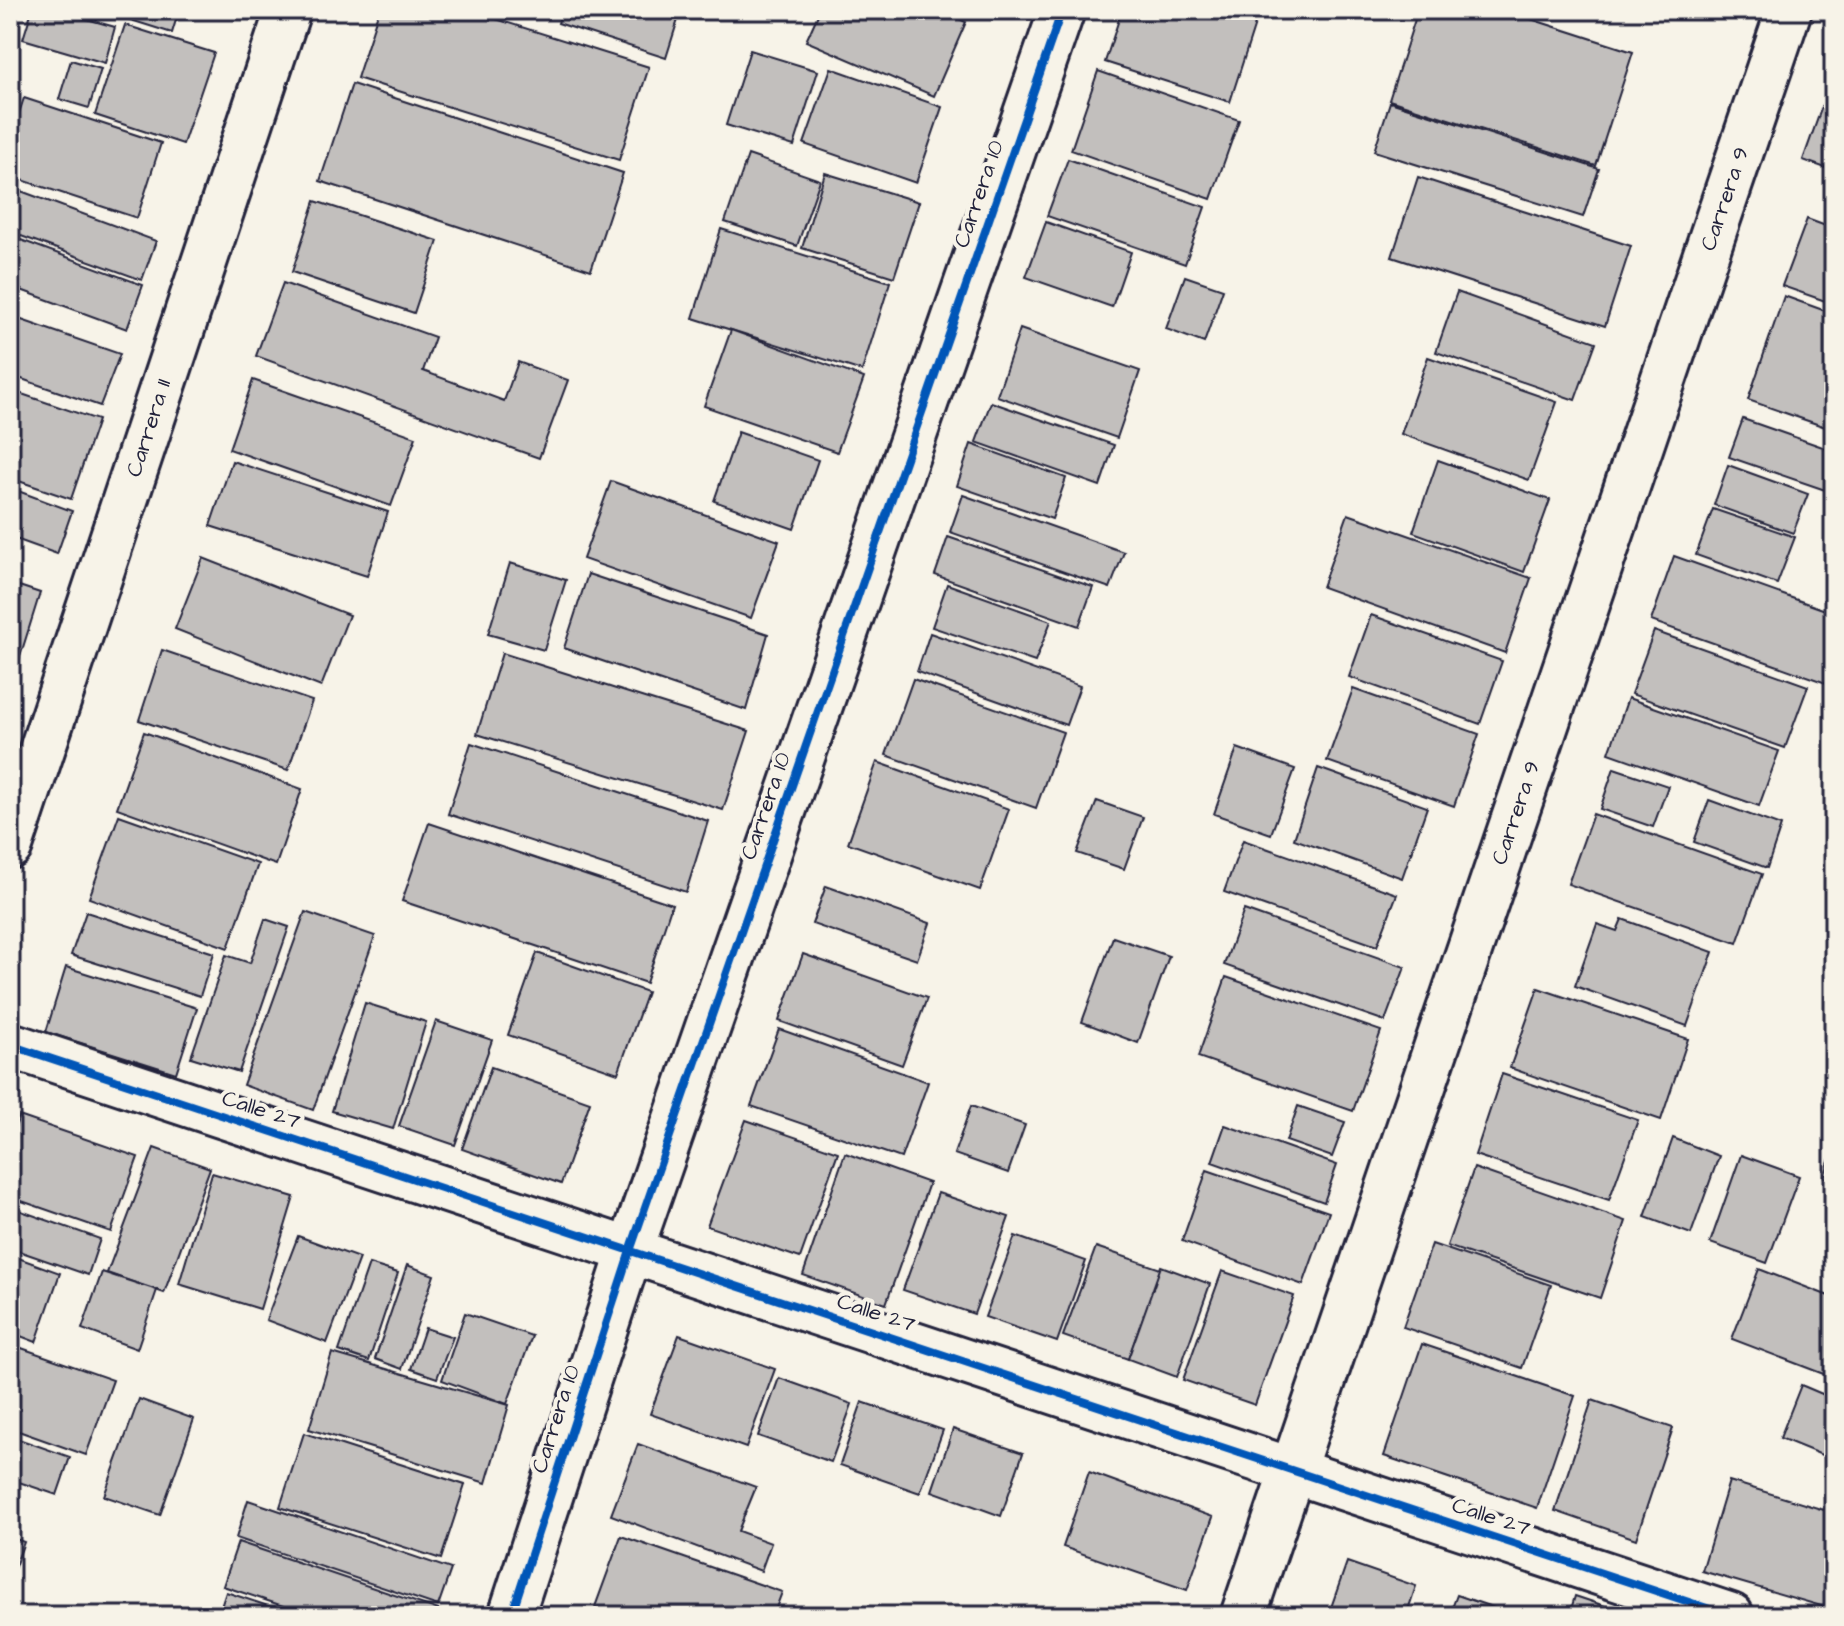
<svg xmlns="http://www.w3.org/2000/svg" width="1844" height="1626" font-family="'Architects Daughter',sans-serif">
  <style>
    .building { fill: #c2bfbd; stroke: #22223b; stroke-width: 2 }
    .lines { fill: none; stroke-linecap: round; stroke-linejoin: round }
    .minor-casing { stroke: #22223b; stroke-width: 50 }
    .minor { stroke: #f7f3e8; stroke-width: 44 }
    .cycleway-casing { stroke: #f7f3e8; stroke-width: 13 }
    .cycleway { stroke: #0057b8; stroke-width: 8 }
    .labels { text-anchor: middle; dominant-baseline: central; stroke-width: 8; stroke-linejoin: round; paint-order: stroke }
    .street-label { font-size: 22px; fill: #22223b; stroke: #f7f3e8 }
  </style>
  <rect width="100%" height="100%" fill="#f7f3e8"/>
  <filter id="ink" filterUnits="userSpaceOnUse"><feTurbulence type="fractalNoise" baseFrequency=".0125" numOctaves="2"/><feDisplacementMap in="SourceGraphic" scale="16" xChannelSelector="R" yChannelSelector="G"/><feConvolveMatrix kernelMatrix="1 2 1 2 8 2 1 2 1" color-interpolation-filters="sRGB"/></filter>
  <g filter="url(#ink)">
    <g class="building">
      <polygon points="32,10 55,10 115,27 105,63 23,39"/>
      <polygon points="99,10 179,10 172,33"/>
      <polygon points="379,10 467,10 649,67 619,160 357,78"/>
      <polygon points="562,10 681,10 666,58 558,23"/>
      <polygon points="820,10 938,10 966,22 934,96 806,41"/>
      <polygon points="1122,10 1221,10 1256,21 1230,102 1105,62"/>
      <polygon points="1418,10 1503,10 1633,52 1596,166 1389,100"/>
      <polygon points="125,25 214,53 183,144 95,115"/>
      <polygon points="750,50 818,71 794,146 726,125"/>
      <polygon points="71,60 101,69 89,108 59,99"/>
      <polygon points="831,68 942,107 916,183 804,144"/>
      <polygon points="1098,71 1239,120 1211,199 1071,150"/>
      <polygon points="352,84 623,173 591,270 320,181"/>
      <polygon points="24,98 161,143 137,218 10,176 10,140"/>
      <polygon points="1825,98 1834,101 1834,171 1803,160"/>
      <polygon points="1390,102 1599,169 1583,217 1374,151"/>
      <polygon points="748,155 820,180 797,246 725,222"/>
      <polygon points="1068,159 1205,207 1185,264 1047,216"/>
      <polygon points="825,173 919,202 894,277 802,248"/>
      <polygon points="1418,177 1631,246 1605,326 1392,257"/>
      <polygon points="10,187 156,241 142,280 10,232"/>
      <polygon points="315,201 438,241 414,313 292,272"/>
      <polygon points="1807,219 1834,229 1834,304 1782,286"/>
      <polygon points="1046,222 1131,252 1112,307 1026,277"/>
      <polygon points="721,229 890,282 862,371 693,318"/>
      <polygon points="10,236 143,285 127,329 10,286"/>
      <polygon points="1185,276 1223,289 1204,343 1166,329"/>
      <polygon points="283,283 435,337 423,371 504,401 518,362 568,380 539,458 256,356"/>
      <polygon points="1457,292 1596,342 1575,400 1436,352"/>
      <polygon points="1784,296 1834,314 1834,430 1748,400"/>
      <polygon points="10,316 120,354 100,406 10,375"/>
      <polygon points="1020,329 1140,371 1117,438 997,396"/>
      <polygon points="731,330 864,378 837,452 704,406"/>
      <polygon points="1428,357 1557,402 1529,480 1401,434"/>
      <polygon points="253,380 416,437 391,506 229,449"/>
      <polygon points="10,390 98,420 71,499 10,478"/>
      <polygon points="991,402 1114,445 1100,486 976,442"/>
      <polygon points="1743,419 1834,451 1834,493 1729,457"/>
      <polygon points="738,432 818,460 794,529 714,501"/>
      <polygon points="971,444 1066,478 1052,519 957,486"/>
      <polygon points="1438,460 1550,500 1524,572 1413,532"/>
      <polygon points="232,461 388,512 367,576 210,526"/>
      <polygon points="1728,465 1808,494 1793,533 1714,505"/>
      <polygon points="611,481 779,541 751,618 583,559"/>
      <polygon points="10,488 72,511 57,554 10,537"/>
      <polygon points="963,495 1124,552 1110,588 950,532"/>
      <polygon points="1713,509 1795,537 1777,584 1696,555"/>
      <polygon points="1348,514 1531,578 1505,653 1322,587"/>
      <polygon points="948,537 1093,587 1079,626 935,575"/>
      <polygon points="1674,556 1834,613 1834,662 1826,683 1651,621"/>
      <polygon points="203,558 349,615 321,687 175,629"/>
      <polygon points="510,563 566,580 544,650 488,634"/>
      <polygon points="588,574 768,634 746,710 564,648"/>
      <polygon points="10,583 40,593 15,673 10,671"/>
      <polygon points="947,584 1051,621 1035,662 932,627"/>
      <polygon points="1371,615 1502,661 1480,724 1349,677"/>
      <polygon points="1654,631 1808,686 1785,748 1631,694"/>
      <polygon points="930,633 1080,686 1066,725 917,672"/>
      <polygon points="162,650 312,701 288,770 139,720"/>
      <polygon points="502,653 749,731 723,810 477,734"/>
      <polygon points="913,679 1063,732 1036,808 886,755"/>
      <polygon points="1353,689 1479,734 1454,806 1327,761"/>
      <polygon points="1628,698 1779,751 1759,806 1609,753"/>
      <polygon points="144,732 302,789 276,865 117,808"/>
      <polygon points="471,743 708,821 686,892 448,814"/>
      <polygon points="1237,748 1295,769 1271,834 1214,814"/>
      <polygon points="877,762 1009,809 980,890 848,843"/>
      <polygon points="1318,768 1427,807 1402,878 1294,839"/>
      <polygon points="1614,768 1668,786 1653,827 1600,809"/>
      <polygon points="1709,800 1781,826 1767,868 1694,842"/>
      <polygon points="1097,801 1143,817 1124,869 1077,853"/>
      <polygon points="1593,814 1762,874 1737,943 1568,884"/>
      <polygon points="119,815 258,864 228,948 89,898"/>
      <polygon points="429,823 672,904 646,983 402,901"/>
      <polygon points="1243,840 1397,894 1377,946 1224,892"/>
      <polygon points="826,886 930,923 917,960 812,924"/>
      <polygon points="1244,910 1405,967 1385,1021 1224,965"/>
      <polygon points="86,912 214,953 200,996 71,955"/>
      <polygon points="305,912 375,936 313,1110 243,1085"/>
      <polygon points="265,919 289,927 239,1072 191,1057 226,955 250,963"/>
      <polygon points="1622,919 1713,952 1687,1026 1575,986 1597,924 1617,931"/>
      <polygon points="1113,937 1169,956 1138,1043 1082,1022"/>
      <polygon points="537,953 647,992 618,1073 508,1035"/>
      <polygon points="803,954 927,998 902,1065 779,1021"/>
      <polygon points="66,967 197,1008 176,1073 46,1032"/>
      <polygon points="1226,977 1381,1031 1353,1111 1198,1057"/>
      <polygon points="1538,988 1688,1039 1661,1120 1510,1068"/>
      <polygon points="365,1003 426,1022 393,1129 332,1111"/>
      <polygon points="436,1021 492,1040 455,1145 399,1126"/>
      <polygon points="779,1029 928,1082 901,1158 751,1106"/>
      <polygon points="491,1067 590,1102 561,1184 462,1149"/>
      <polygon points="1502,1074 1638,1120 1609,1200 1475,1155"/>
      <polygon points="971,1106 1025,1125 1008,1173 954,1154"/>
      <polygon points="1298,1106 1345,1122 1332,1157 1286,1141"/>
      <polygon points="19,1116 138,1157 111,1232 10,1197 10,1142"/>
      <polygon points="746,1120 838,1152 800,1258 707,1226"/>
      <polygon points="1225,1125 1337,1165 1324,1202 1212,1162"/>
      <polygon points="1673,1138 1719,1156 1691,1234 1645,1217"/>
      <polygon points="1834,1146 1834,1180 1824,1177"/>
      <polygon points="154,1148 210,1168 164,1293 107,1273"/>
      <polygon points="845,1153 929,1183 886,1304 803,1275"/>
      <polygon points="1741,1155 1799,1176 1767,1263 1710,1243"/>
      <polygon points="1474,1168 1626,1221 1600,1298 1447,1246"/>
      <polygon points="1207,1170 1329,1212 1303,1285 1182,1241"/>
      <polygon points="212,1173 294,1197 260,1309 179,1284"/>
      <polygon points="938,1193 1009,1217 974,1314 903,1290"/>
      <polygon points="10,1207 100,1239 88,1275 10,1248"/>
      <polygon points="298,1236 359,1258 327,1343 266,1320"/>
      <polygon points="1015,1236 1086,1261 1057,1342 985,1317"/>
      <polygon points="1432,1244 1551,1285 1522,1368 1403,1327"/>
      <polygon points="1096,1247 1161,1269 1128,1359 1063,1336"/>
      <polygon points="10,1255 60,1273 36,1342 10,1332"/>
      <polygon points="369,1264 398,1273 369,1361 339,1351"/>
      <polygon points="407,1265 434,1275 402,1369 375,1359"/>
      <polygon points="1161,1266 1210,1284 1177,1377 1128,1359"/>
      <polygon points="1759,1269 1834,1298 1834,1378 1732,1339"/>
      <polygon points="1222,1271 1294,1296 1255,1405 1183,1380"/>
      <polygon points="102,1272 157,1290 137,1349 82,1329"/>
      <polygon points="465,1313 532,1336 507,1404 442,1380"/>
      <polygon points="425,1328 453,1337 437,1378 411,1369"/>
      <polygon points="679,1335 775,1369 746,1448 650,1414"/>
      <polygon points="10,1344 113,1380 86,1455 10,1428"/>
      <polygon points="1422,1344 1575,1396 1537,1508 1384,1456"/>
      <polygon points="332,1353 509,1405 486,1483 309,1429"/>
      <polygon points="779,1378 852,1404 831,1462 758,1436"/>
      <polygon points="1801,1385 1834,1399 1834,1460 1780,1438"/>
      <polygon points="139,1399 194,1419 160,1515 104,1496"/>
      <polygon points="1592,1400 1673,1428 1636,1539 1555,1511"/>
      <polygon points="862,1402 943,1430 920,1493 840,1465"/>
      <polygon points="953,1429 1023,1453 1001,1516 932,1491"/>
      <polygon points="304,1433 465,1485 441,1559 280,1507"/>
      <polygon points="10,1436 70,1457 57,1495 10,1479"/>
      <polygon points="638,1444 756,1487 738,1531 771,1543 761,1571 611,1515"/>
      <polygon points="1089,1472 1213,1517 1187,1590 1063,1547"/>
      <polygon points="1729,1481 1834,1513 1834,1590 1828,1608 1702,1571"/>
      <polygon points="248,1500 451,1569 438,1606 236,1538"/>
      <polygon points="621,1536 782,1592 773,1616 619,1616 595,1607"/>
      <polygon points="10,1537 24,1542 10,1580"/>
      <polygon points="238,1542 442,1611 440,1616 313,1616 223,1586"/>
      <polygon points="1347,1562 1416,1586 1406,1616 1328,1616"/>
      <polygon points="226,1592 298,1616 218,1616"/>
      <polygon points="1457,1595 1518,1616 1449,1616"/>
      <polygon points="1575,1596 1635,1616 1569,1616"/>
      <polygon points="1101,1605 1133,1616 1097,1616"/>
    </g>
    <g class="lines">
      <defs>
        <g id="minor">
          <polyline points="10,846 288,10"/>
          <polyline points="10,1045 1731,1616"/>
          <polyline points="511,1616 630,1251 1062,10"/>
          <polyline points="1243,1616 1789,10"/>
        </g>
      </defs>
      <use href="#minor" class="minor-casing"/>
      <use href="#minor" class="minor"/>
      <defs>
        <g id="cycleway">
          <polyline points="10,1045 1731,1616"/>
          <polyline points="511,1616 630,1251 1062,10"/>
        </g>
      </defs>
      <use href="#cycleway" class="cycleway-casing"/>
      <use href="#cycleway" class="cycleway"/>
    </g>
  </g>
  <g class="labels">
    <g class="street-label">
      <text transform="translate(979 194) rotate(-71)">Carrera 10</text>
      <text transform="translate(1725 199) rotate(-71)">Carrera 9</text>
      <text transform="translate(149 428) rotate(-72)">Carrera 11</text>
      <text transform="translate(766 806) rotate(-71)">Carrera 10</text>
      <text transform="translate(1516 813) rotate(-71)">Carrera 9</text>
      <text transform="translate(261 1110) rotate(18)">Calle 27</text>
      <text transform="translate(876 1313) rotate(18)">Calle 27</text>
      <text transform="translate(556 1419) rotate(-72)">Carrera 10</text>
      <text transform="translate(1491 1517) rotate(18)">Calle 27</text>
    </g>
  </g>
  <rect width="1844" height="1626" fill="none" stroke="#f7f3e8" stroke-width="40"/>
  <rect x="20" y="20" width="1804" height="1586" fill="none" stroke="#22223b" stroke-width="3" filter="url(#ink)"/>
</svg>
